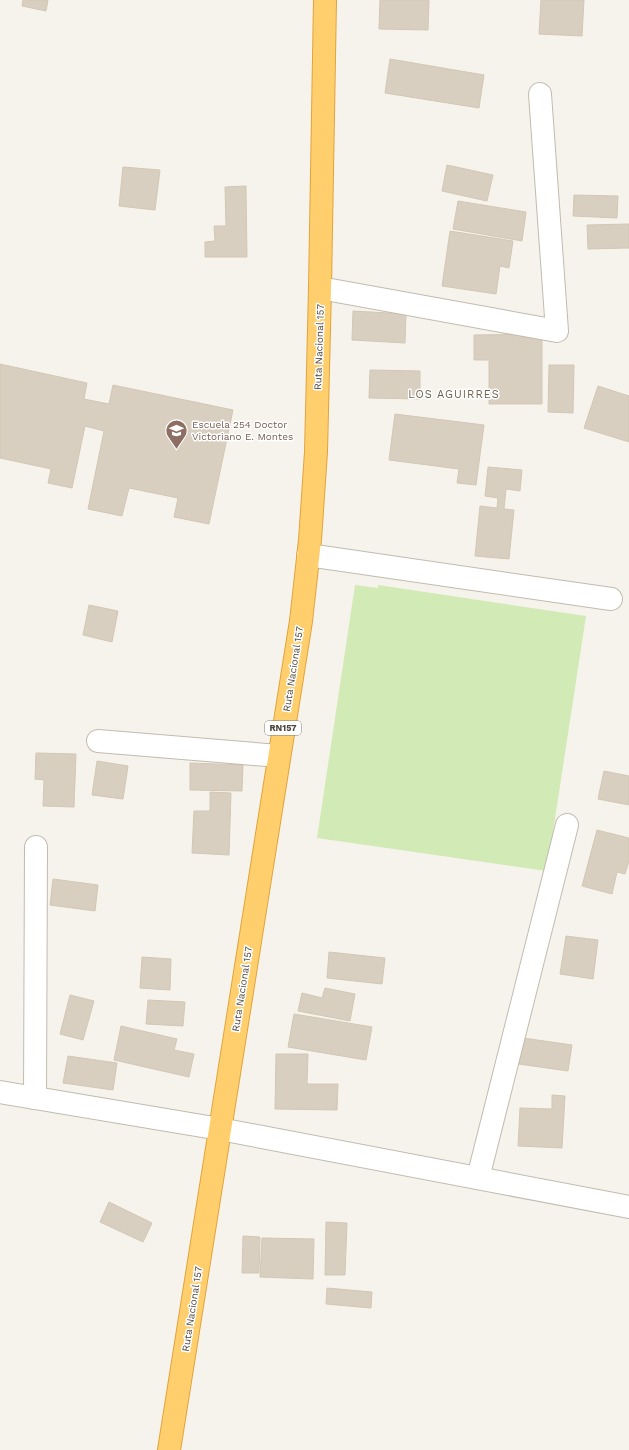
<svg xmlns="http://www.w3.org/2000/svg" width="629" height="1450" font-family="'Work Sans',sans-serif">
  <style>
    .green { fill: #d2eab5 }
    .building { fill: #d8cfc1; stroke: #d3c7b4 }
    .lines { fill: none; stroke-linecap: round; stroke-linejoin: round }
    .minor-casing { stroke: #c2bbae; stroke-width: 24 }
    .highway-casing { stroke: #e0a43c; stroke-width: 24 }
    .minor { stroke: #fff; stroke-width: 22 }
    .highway { stroke: #ffcf6e; stroke-width: 22 }
    .labels { text-anchor: middle; dominant-baseline: central; stroke-width: 3; stroke-linejoin: round; paint-order: stroke }
    .shield { fill: #fff; stroke: #817c74; stroke-width: 1 }
    .shield-label { font-size: 9px; font-weight: bold; fill: #4b4439 }
    .street-label { font-size: 10px; fill: #4b4439; stroke: #fff }
    .education-label { font-size: 10px; fill: #785e54; stroke: #fff; text-anchor: start }
    .neighbourhood-label { font-size: 11px; letter-spacing: 1px; fill: #6e6250; stroke: #fff }
  </style>
  <rect width="100%" height="100%" fill="#f6f3ec"/>
  <polygon class="green" points="355,585 378,588 378,585 586,616 547,871 317,838"/>
  <g class="building">
    <polygon points="23,0 48,0 46,11 22,6"/>
    <polygon points="380,0 429,0 428,30 379,29"/>
    <polygon points="541,0 584,0 582,36 539,34"/>
    <polygon points="390,59 484,75 479,108 385,93"/>
    <polygon points="447,165 493,175 487,201 442,191"/>
    <polygon points="123,167 160,170 155,210 119,206"/>
    <polygon points="246,186 247,257 205,257 205,242 215,241 214,226 226,226 225,187"/>
    <polygon points="574,195 618,196 617,218 573,216"/>
    <polygon points="458,201 526,212 522,241 453,229"/>
    <polygon points="629,224 629,248 588,249 587,225"/>
    <polygon points="450,231 513,241 509,268 500,266 496,294 442,286"/>
    <polygon points="353,311 406,314 405,343 352,340"/>
    <polygon points="542,334 542,404 489,404 489,360 474,360 474,335"/>
    <polygon points="0,364 87,383 84,399 109,404 113,385 233,410 209,524 174,517 178,498 129,488 122,516 88,509 104,431 85,426 72,488 48,483 51,469 0,458"/>
    <polygon points="549,365 574,365 573,413 548,412"/>
    <polygon points="370,370 420,371 420,399 369,398"/>
    <polygon points="598,386 629,396 629,442 584,428"/>
    <polygon points="395,414 484,425 476,485 457,483 459,469 389,460"/>
    <polygon points="488,467 522,470 520,491 506,489 504,509 514,510 509,559 475,556 480,506 497,508 498,498 485,496"/>
    <polygon points="89,605 118,611 112,642 83,635"/>
    <polygon points="36,753 76,754 74,807 43,806 44,780 35,779"/>
    <polygon points="97,761 128,766 123,799 92,795"/>
    <polygon points="190,763 243,765 242,791 190,790"/>
    <polygon points="604,771 629,776 629,805 598,799"/>
    <polygon points="210,792 231,793 229,855 192,853 194,811 210,811"/>
    <polygon points="597,830 629,838 629,861 625,874 617,872 612,894 582,886"/>
    <polygon points="53,879 98,885 95,911 50,905"/>
    <polygon points="566,936 598,940 593,979 560,974"/>
    <polygon points="329,952 385,958 382,984 327,978"/>
    <polygon points="142,957 171,959 170,990 140,988"/>
    <polygon points="325,988 355,994 350,1021 298,1011 302,993 322,998"/>
    <polygon points="70,995 94,1001 83,1040 60,1034"/>
    <polygon points="148,1000 185,1002 183,1026 146,1024"/>
    <polygon points="294,1014 372,1027 366,1060 288,1047"/>
    <polygon points="121,1026 177,1039 174,1050 194,1054 189,1077 114,1060"/>
    <polygon points="523,1038 572,1045 568,1071 519,1064"/>
    <polygon points="276,1054 308,1054 307,1084 338,1084 337,1110 275,1109"/>
    <polygon points="68,1056 117,1063 113,1090 63,1083"/>
    <polygon points="552,1095 565,1096 562,1148 518,1146 520,1108 552,1109"/>
    <polygon points="109,1202 152,1223 143,1242 100,1222"/>
    <polygon points="326,1222 347,1223 345,1275 325,1275"/>
    <polygon points="243,1236 260,1237 259,1273 242,1273"/>
    <polygon points="262,1238 314,1239 313,1279 260,1277"/>
    <polygon points="327,1288 372,1292 371,1308 326,1304"/>
  </g>
  <g class="lines">
    <defs>
      <g id="minor">
        <polyline points="320,288 557,331 540,94"/>
        <polyline points="308,555 611,599"/>
        <polyline points="98,741 279,756"/>
        <polyline points="0,1092 220,1129 629,1207"/>
        <polyline points="35,1098 36,847"/>
        <polyline points="478,1178 567,825"/>
      </g>
      <polyline id="highway" points="169,1450 301,621 310,540 316,452 320,288 325,0"/>
    </defs>
    <use href="#minor" class="minor-casing"/>
    <use href="#highway" class="highway-casing"/>
    <use href="#minor" class="minor"/>
    <use href="#highway" class="highway"/>
  </g>
  <defs>
    <symbol id="school-pin" viewBox="-11 -11 22 30"><path d="M0 17L-7.5 6A9.5 9.5 0 1 1 7.5 6Z" fill="#8d6e63" stroke="#fff"/><path d="M0-5L7-2L0 1L-7-2ZM-4 1L0 2.5L4 1V4Q0 6-4 4Z" fill="#fff"/></symbol>
  </defs>
  <g fill-rule="evenodd">
    <use href="#school-pin" x="164" y="418" width="25" height="34"/>
  </g>
  <g class="labels">
    <rect class="shield" x="265" y="721" width="36" height="14" rx="3"/>
    <g class="shield-label">
      <text x="283" y="728">RN157</text>
    </g>
    <g class="street-label">
      <text transform="translate(319 347) rotate(-88)">Ruta Nacional 157</text>
      <text transform="translate(293 669) rotate(-81)">Ruta Nacional 157</text>
      <text transform="translate(242 989) rotate(-81)">Ruta Nacional 157</text>
      <text transform="translate(192 1309) rotate(-81)">Ruta Nacional 157</text>
    </g>
    <g class="education-label">
      <text x="192" y="424">Escuela 254 Doctor<tspan x="192" dy="12">Victoriano E. Montes</tspan></text>
    </g>
    <g class="neighbourhood-label">
      <text x="454" y="394">LOS AGUIRRES</text>
    </g>
  </g>
</svg>
